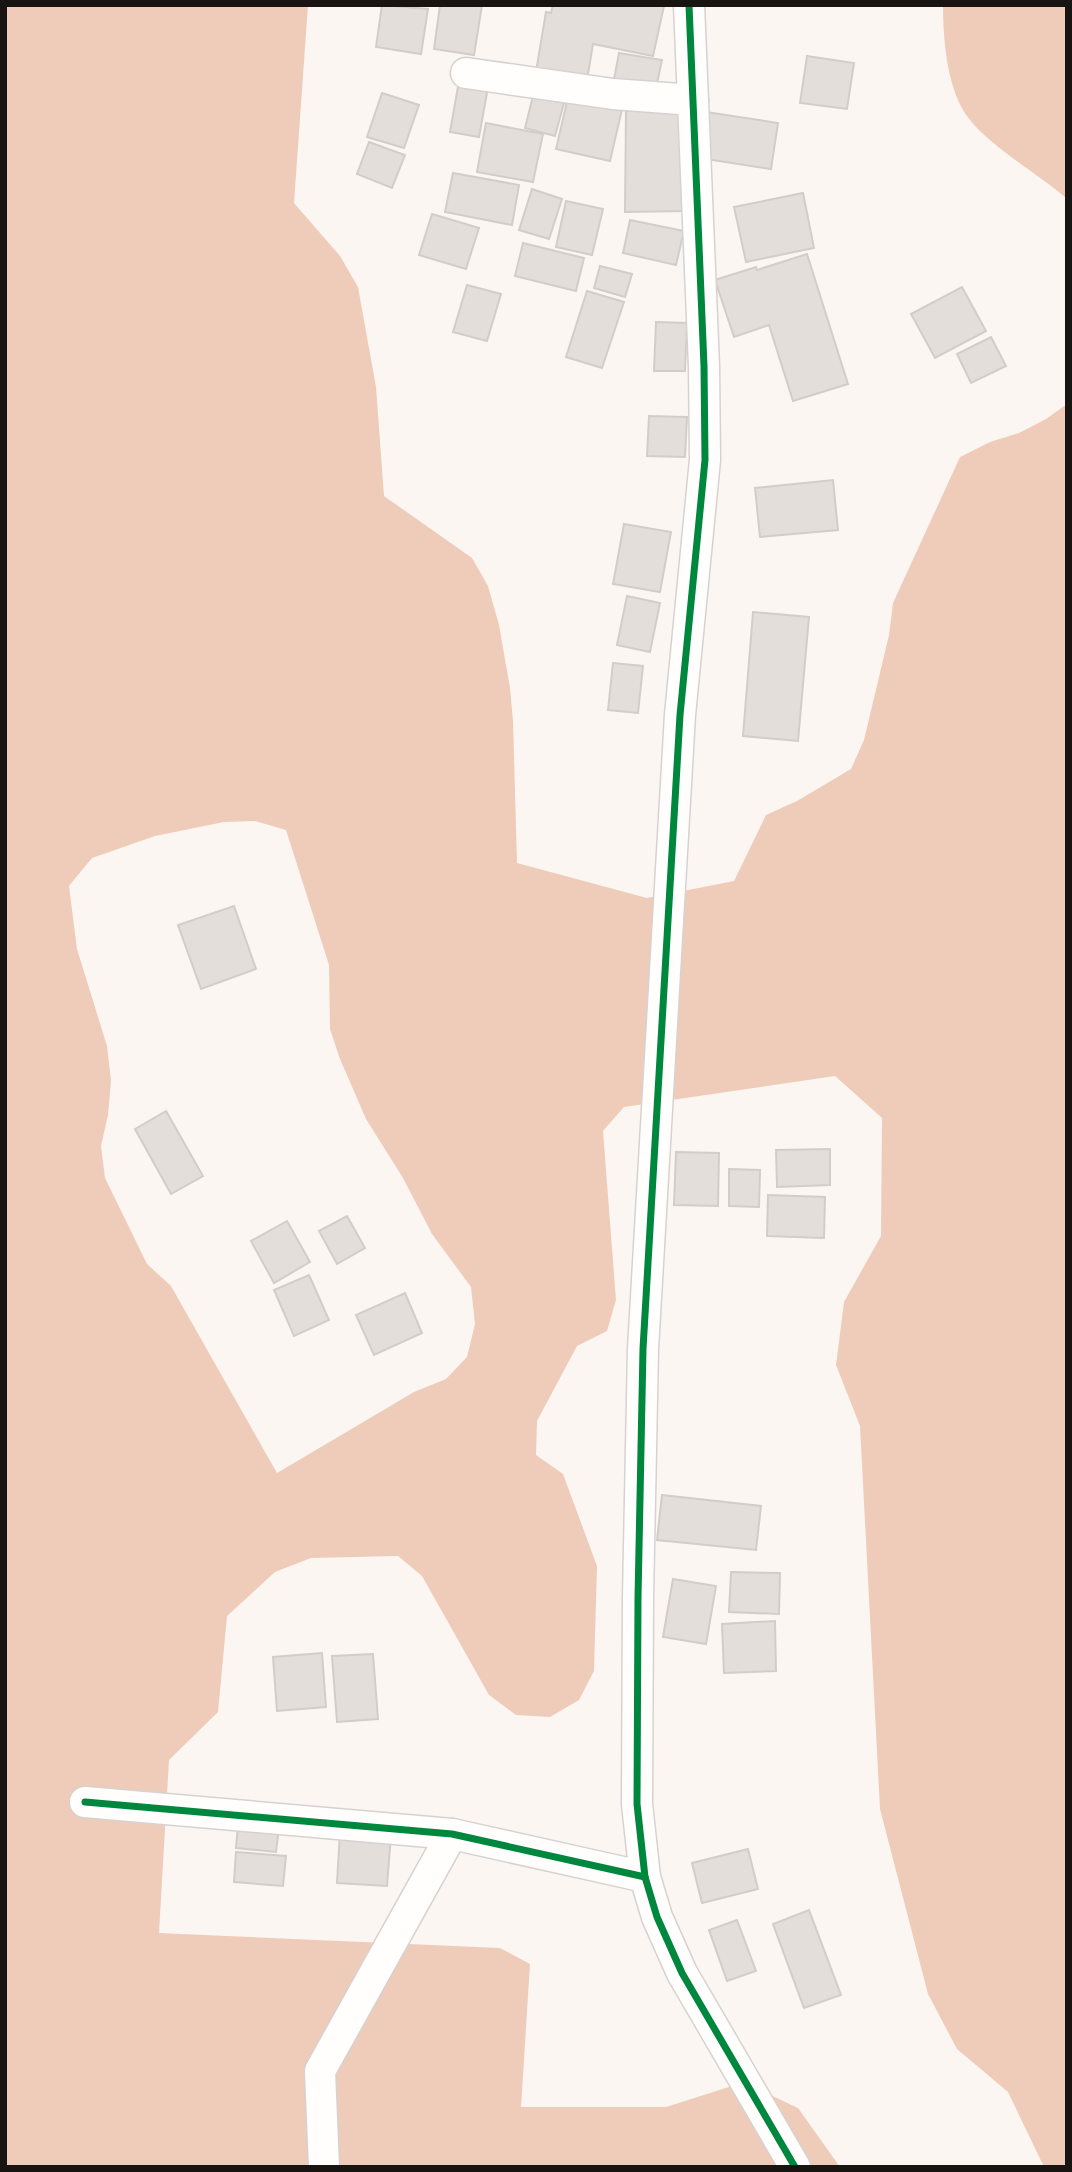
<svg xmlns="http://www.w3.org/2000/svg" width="1072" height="2172" font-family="'Archivo Narrow',sans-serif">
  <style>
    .forest { fill: #eeccb9; fill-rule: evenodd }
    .building { fill: #e4dedb; stroke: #d2cdca; stroke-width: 2 }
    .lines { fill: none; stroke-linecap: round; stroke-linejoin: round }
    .minor-casing { stroke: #d7d2cf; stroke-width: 33 }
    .minor { stroke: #fffefd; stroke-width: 30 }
    .cycleway-casing { stroke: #fff; stroke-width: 11 }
    .cycleway { stroke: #00873e; stroke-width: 7 }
  </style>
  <rect width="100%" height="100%" fill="#fcf6f2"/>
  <g class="forest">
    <path d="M5,5h303l-14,198 46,53 18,31 18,100 8,109 88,62 16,28 11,39 11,63 3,33 4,142 130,35 87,-17 32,-66 31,-14 54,-32 13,-29 25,-105 4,-32 67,-146 30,-15 29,-9 27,-14 21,-15v1763h-23l-36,-75 -51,-43 -29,-55 -48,-185 -20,-383 -24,-61 8,-63 37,-66 1,-118 -47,-42 -211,31 -21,24 13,169 -9,31 -30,15 -40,75 -1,34 27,19 34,92 -3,105 -15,29 -29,17 -34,-2 -27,-20 -67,-119 -24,-20 -87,2 -36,14 -48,44 -9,96 -49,48 -10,173 341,15 30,16 -9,143h145l66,-21 34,7 32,15 42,59h-835zM255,821l31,9 43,135 1,64 10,30 26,60 37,59 29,56 39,53 4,37 -8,33 -21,22 -32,13 -137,81 -106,-187 -24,-22 -42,-86 -4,-32 7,-31 3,-34 -4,-35 -30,-97 -8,-63 23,-28 63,-22 69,-14z"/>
    <path d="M943,5h124v194c-28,-25 -75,-51 -97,-79 -23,-28 -27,-80 -27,-115z"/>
  </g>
  <g class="building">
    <polygon points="382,5 428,9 421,54 376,47"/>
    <polygon points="440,5 482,5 474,55 434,49"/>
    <polygon points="553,5 664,6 653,56 593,44 586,86 535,78 546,12 551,13"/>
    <polygon points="619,53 662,60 655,93 613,85"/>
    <polygon points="807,56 854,63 847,109 800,103"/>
    <polygon points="459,81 488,87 479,137 450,132"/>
    <polygon points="382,93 419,105 404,148 367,137"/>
    <polygon points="569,93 623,105 610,161 556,149"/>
    <polygon points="533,96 564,103 555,136 525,128"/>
    <polygon points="626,111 688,111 688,211 625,212"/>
    <polygon points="706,112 778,123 771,169 699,158"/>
    <polygon points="486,123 543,134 533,182 477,172"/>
    <polygon points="369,142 405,155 392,188 357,174"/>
    <polygon points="453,173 519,185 512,225 445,212"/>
    <polygon points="532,189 562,199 549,239 519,230"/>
    <polygon points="803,193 814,248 746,262 734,207"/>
    <polygon points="566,201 603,209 592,255 556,247"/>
    <polygon points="432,214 479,228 466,269 419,255"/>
    <polygon points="630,220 684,231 676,265 623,253"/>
    <polygon points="523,243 584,258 576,291 515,276"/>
    <polygon points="807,254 848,384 793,401 769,325 734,337 715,280 756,267 757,270"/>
    <polygon points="600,266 632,274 625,297 594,288"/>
    <polygon points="467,285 501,294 487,341 453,332"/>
    <polygon points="962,287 986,331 935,358 911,314"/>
    <polygon points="587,291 624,302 602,368 566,357"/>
    <polygon points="656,322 687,323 685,371 654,371"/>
    <polygon points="991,337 1006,366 971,383 957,354"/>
    <polygon points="649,416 687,417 685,457 647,456"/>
    <polygon points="833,480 838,530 760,537 755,488"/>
    <polygon points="624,524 671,532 660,592 613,584"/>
    <polygon points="627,596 660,603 650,652 617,645"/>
    <polygon points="753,612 809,617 798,741 743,736"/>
    <polygon points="613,663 643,666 638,713 608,710"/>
    <polygon points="234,906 256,969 201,989 178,925"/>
    <polygon points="166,1111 203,1176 171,1194 135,1129"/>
    <polygon points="830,1149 830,1185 777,1187 776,1150"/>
    <polygon points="676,1152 719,1153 718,1206 674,1205"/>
    <polygon points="729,1169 760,1170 759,1207 729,1206"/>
    <polygon points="768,1195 825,1197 824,1238 767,1236"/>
    <polygon points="347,1216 365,1248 337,1264 319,1231"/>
    <polygon points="287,1221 310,1262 274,1283 251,1241"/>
    <polygon points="309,1275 329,1320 294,1336 274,1290"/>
    <polygon points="405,1293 422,1333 374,1355 356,1315"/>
    <polygon points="662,1495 761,1506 756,1550 657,1540"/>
    <polygon points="731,1572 780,1573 779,1614 729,1612"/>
    <polygon points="673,1579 716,1586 706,1644 663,1637"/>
    <polygon points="775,1621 776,1671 724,1673 722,1624"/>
    <polygon points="322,1653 326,1707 277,1711 273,1657"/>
    <polygon points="373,1654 378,1719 337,1722 332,1656"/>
    <polygon points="238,1824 279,1828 276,1852 236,1848"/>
    <polygon points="340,1832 391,1835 387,1886 337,1883"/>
    <polygon points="748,1849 758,1889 702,1903 692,1863"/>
    <polygon points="236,1852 286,1856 283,1886 234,1882"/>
    <polygon points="809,1910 841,1995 804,2008 773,1924"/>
    <polygon points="737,1920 756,1971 727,1981 709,1930"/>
  </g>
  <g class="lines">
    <defs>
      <g id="minor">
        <polyline points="689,5 704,366 705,460 680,715 643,1349 638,1598 637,1804 645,1877 657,1917 682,1973 795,2167"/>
        <polyline points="466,73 613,94 693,100"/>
        <polyline points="85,1802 452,1834 645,1877"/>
        <polyline points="324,2167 320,2071 452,1834"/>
      </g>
    </defs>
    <use href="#minor" class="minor-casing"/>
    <use href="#minor" class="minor"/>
    <defs>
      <g id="cycleway">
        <polyline points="689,5 704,366 705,460 680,715 643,1349 638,1598 637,1804 645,1877 657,1917 682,1973 795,2167"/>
        <polyline points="85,1802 452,1834 645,1877"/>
      </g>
    </defs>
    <use href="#cycleway" class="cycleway-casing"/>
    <use href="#cycleway" class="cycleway"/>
  </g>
  <rect width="1072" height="2172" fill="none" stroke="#181412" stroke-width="14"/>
</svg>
